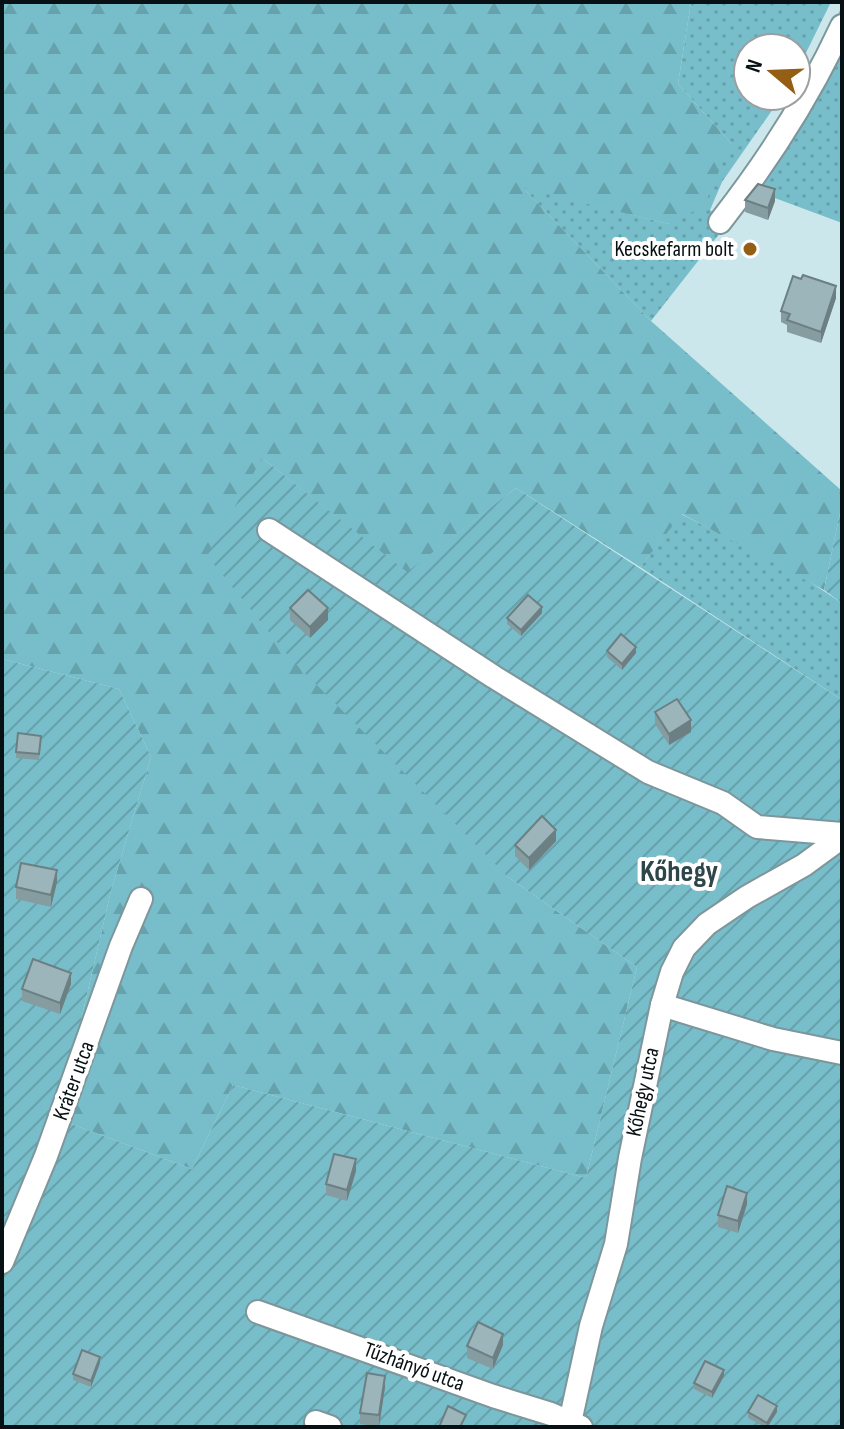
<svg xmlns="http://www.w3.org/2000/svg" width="844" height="1429" font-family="'Sofia Sans Condensed',sans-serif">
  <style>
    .grass { fill: url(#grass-dots) }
    .forest { fill: url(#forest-firs) }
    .garden { fill: url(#garden-furrows) }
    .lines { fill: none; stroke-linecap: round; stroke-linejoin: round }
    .street-casing { stroke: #7d969b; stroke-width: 26 }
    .street { stroke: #fff; stroke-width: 22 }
    .wall { fill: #859ca0 }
    .shaded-wall { fill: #6c7f82 }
    .building { fill: #9bb5ba; stroke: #6c7f82; stroke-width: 2 }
    .poi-dot { fill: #945f14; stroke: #fff; stroke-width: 3 }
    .labels { text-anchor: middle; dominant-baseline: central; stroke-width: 8; stroke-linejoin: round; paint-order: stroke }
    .poi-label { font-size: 22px; fill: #071012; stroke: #fff; text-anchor: end }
    .street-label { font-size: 22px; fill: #071012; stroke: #fff }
    .district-label { font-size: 30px; font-weight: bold; fill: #2e454a; stroke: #fff }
  </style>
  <defs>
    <pattern id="grass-dots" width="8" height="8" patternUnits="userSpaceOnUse" patternTransform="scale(2)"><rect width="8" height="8" fill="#77beca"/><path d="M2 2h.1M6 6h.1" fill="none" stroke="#65a2ac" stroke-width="1.8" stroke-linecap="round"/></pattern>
    <pattern id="forest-firs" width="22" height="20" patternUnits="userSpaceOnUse" patternTransform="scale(2)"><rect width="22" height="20" fill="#77beca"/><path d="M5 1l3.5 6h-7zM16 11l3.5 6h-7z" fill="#65a2ac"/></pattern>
    <pattern id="garden-furrows" width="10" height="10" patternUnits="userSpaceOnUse" patternTransform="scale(2)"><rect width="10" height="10" fill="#77beca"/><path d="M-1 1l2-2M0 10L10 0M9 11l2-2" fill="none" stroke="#65a2ac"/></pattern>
  </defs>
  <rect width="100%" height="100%" fill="#cbe7ec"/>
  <g class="grass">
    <polygon points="691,2 831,2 796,73 796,48 748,48 748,96 782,96 722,182 710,210 727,224 651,321 521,186 669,224 731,143 678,84"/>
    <polygon points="842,6 842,223 745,187 812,68"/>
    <polygon points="681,514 793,571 842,603 842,700 640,567"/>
  </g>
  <polygon class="forest" points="2,2 691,2 678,84 731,143 704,206 669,224 523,188 651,321 842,491 842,503 824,590 682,514 640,567 516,488 407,573 262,458 508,877 637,967 586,1178 233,1085 192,1169 58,1119 111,891 151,757 119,689 2,659"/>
  <g class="garden">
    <polygon points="262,458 407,572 516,488 842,700 842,1427 2,1427 2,659 119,689 151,757 111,891 58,1119 192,1169 233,1085 586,1178 637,967 508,877 291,659 207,556"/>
    <polygon points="842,503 842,603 824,590"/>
  </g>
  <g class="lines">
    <defs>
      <g id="street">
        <path d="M720,222c47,-60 90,-127 122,-196"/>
        <polyline points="269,530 494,677 648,772 723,803 757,827 842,834"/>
        <polyline points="662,1005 773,1039 842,1053"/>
        <polyline points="2,1262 46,1156 121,946 141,899"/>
        <polyline points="258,1312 493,1396 551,1414 581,1427"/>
        <polyline points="316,1422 330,1427"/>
        <polyline points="569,1427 591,1326 616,1244 630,1158 662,1005 672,972 684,948 707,924 747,897 804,865 842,837"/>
      </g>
    </defs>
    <use href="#street" class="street-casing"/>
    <use href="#street" class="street"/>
  </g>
  <g class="wall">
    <polygon points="745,200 775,201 768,220 745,212"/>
    <polygon points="836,298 821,343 787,332 787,325 781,322 781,311"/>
    <polygon points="290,608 328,620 310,638 290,620"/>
    <polygon points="542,613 521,636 507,624 507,618"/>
    <polygon points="607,651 636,653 622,670 607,657"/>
    <polygon points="655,712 691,732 669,745 655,724"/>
    <polygon points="41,742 39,760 16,758 16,752"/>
    <polygon points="556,841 529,870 515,856 515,845"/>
    <polygon points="57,882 51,907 16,899 16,887"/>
    <polygon points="71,984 60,1014 22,1001 22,989"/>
    <polygon points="356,1171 347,1201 326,1195 326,1184"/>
    <polygon points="747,1204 738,1233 718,1227 718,1215"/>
    <polygon points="503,1345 493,1369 467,1358 467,1346"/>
    <polygon points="100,1363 91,1387 73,1380 73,1374"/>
    <polygon points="724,1376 712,1398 694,1389 694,1383"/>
    <polygon points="385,1387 379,1427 360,1424 360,1413"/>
    <polygon points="748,1412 777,1412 768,1427 765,1427 748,1418"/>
  </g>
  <g class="shaded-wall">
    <polygon points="775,189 775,201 768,220 768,208"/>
    <polygon points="836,286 836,298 821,343 821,332"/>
    <polygon points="542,607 542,613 521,636 521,630"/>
    <polygon points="328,608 328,620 310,638 310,627"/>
    <polygon points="636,647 636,653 622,670 622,664"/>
    <polygon points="691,720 691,732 669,745 669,734"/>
    <polygon points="556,830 556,841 529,870 529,858"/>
    <polygon points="57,870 57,882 51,907 51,895"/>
    <polygon points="71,973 71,984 60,1014 60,1003"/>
    <polygon points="356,1159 356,1171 347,1201 347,1190"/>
    <polygon points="747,1193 747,1204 738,1233 738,1221"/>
    <polygon points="503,1334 503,1345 493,1369 493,1358"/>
    <polygon points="100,1357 100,1363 91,1387 91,1381"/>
    <polygon points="724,1370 724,1376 712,1398 712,1392"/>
    <polygon points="385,1376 385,1387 379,1427 379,1415"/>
    <polygon points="777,1406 777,1412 767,1427 767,1423"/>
  </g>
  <g class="building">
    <polygon points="758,184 775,189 768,208 745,200"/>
    <polygon points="803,275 836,286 821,332 787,320 790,314 781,311 793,276 801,279"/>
    <polygon points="308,590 328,608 310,627 290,608"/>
    <polygon points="528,595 542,607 521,630 507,618"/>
    <polygon points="621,634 636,647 622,664 607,651"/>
    <polygon points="677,699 691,720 669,734 655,712"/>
    <polygon points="18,733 41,736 39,754 16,752"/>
    <polygon points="542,816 556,830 529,858 515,845"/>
    <polygon points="21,863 57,870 51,895 16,887"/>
    <polygon points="33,959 71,973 60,1003 22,989"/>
    <polygon points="334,1154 356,1159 347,1190 326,1184"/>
    <polygon points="727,1186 747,1193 738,1221 718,1215"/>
    <polygon points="478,1322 503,1334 493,1358 467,1346"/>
    <polygon points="82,1350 100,1357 91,1381 73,1374"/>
    <polygon points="705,1361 724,1370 712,1392 694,1383"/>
    <polygon points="367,1373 385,1376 379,1415 360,1413"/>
    <polygon points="758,1395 777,1406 767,1423 748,1412"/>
    <polygon points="448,1406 466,1415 460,1427 439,1427"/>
  </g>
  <circle class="poi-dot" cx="750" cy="249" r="8"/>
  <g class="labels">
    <g class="poi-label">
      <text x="734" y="249">Kecskefarm bolt</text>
    </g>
    <g class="street-label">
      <text transform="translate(74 1081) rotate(-70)">Kráter utca</text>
      <text transform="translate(643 1092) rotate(-78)">Kőhegy utca</text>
      <text transform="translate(414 1367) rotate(20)">Tűzhányó utca</text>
    </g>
    <g class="district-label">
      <text x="679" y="872">Kőhegy</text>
    </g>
  </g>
  <rect width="844" height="1429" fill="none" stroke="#071012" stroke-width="8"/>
  <g transform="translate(772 72) rotate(289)"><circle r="38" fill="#ffffff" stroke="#9c9fa0" stroke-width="2"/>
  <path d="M0-6L14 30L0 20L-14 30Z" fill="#945f14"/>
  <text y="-12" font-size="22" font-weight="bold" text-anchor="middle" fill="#071012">N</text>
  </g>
</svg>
